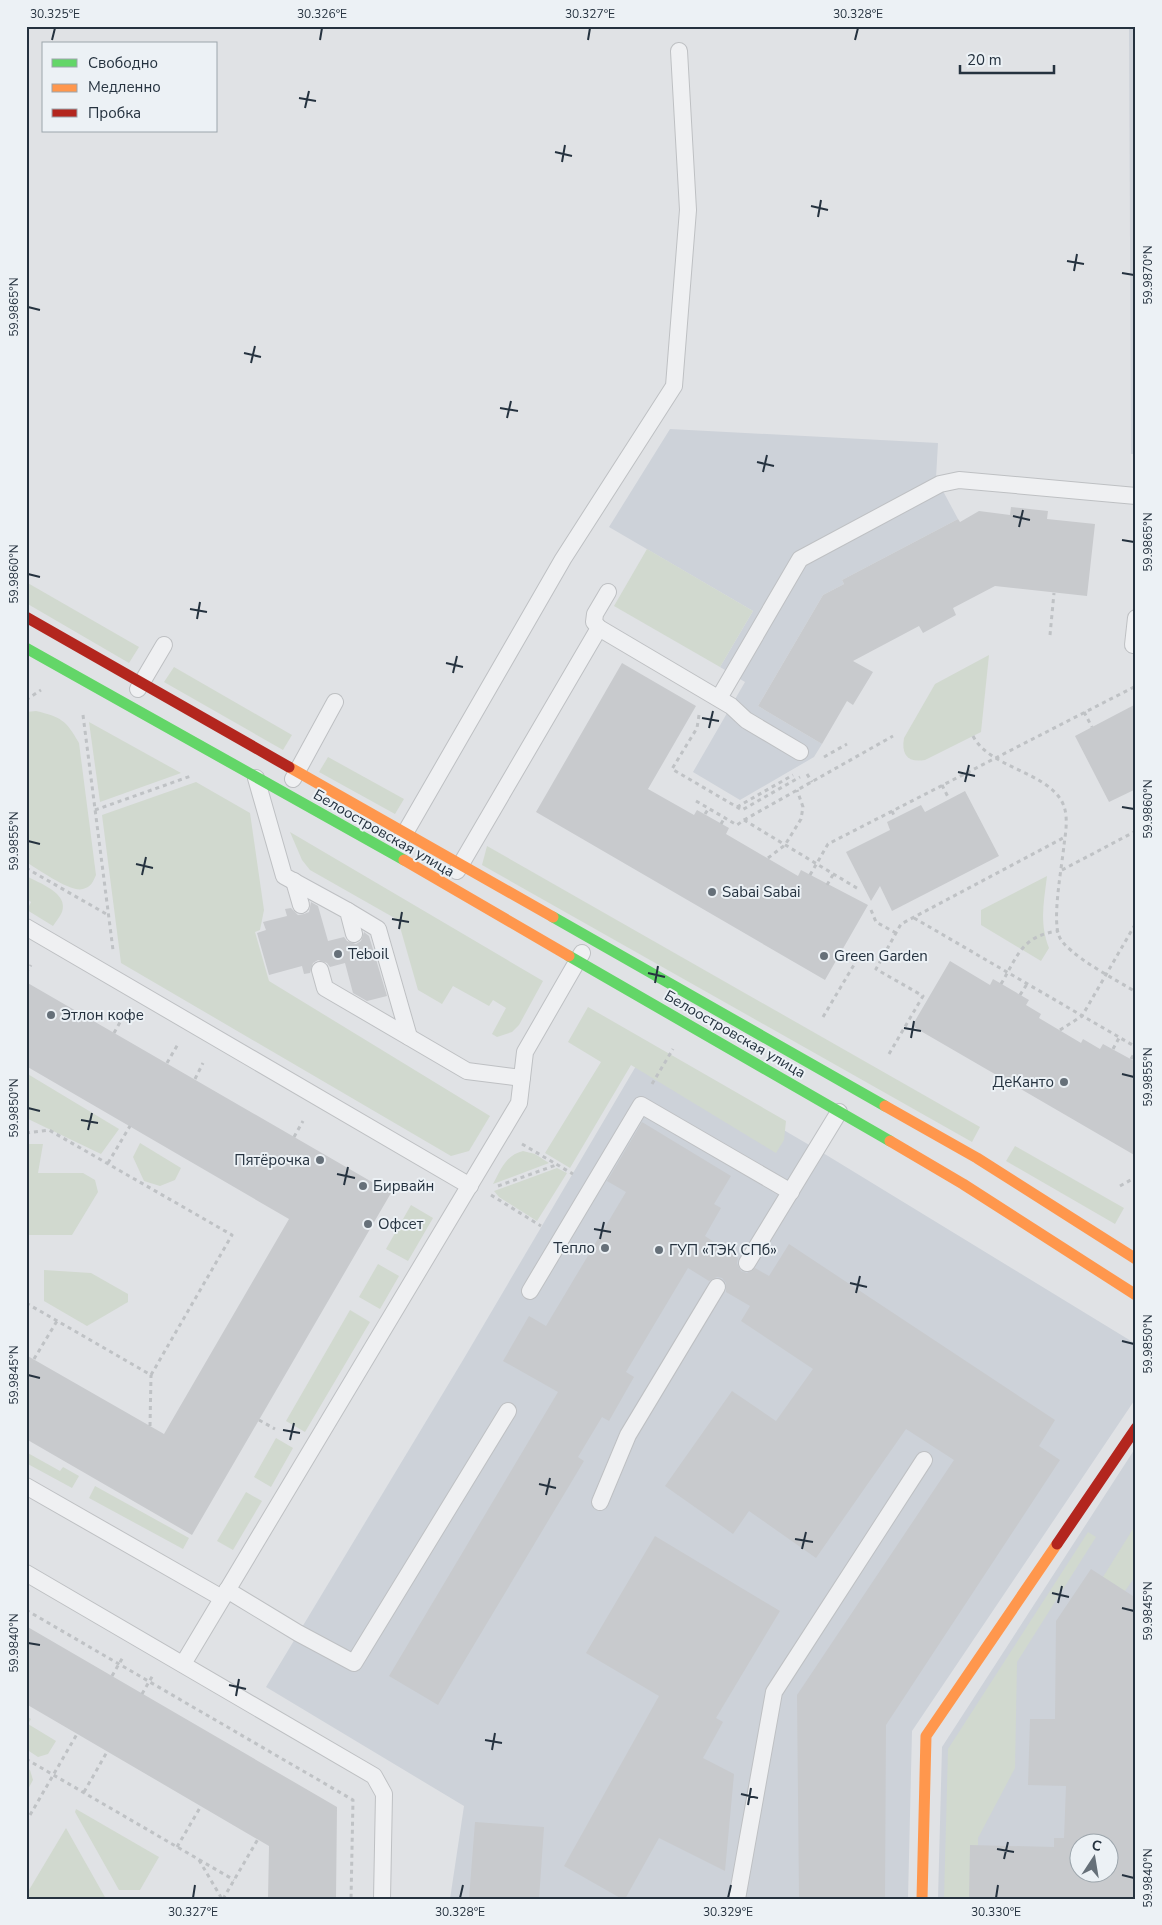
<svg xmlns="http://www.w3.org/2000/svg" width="1162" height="1925" font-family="'Nunito Sans',sans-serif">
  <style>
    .built { fill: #cdd2d9; fill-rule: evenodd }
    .green { fill: #d1d9cf }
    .building { fill: #c8cacd; fill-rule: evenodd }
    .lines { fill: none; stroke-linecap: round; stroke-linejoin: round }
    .lane-casing { stroke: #bec0c3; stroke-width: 18 }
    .path { stroke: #bfc2c5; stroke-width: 3; stroke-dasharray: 4 4; stroke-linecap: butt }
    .lane { stroke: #eff0f2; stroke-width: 16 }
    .fast { stroke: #63d668; stroke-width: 11 }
    .slow { stroke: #ff974d; stroke-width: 11 }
    .jam { stroke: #b3261e; stroke-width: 11 }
    .ticks { fill: none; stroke: #25323f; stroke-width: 2 }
    .poi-dot { fill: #667079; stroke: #ecf1f5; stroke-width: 2 }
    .labels { text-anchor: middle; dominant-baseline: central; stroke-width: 4; stroke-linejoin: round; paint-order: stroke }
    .street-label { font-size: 15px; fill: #25323f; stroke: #ecf1f5 }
    .poi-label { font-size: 15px; fill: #25323f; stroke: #ecf1f5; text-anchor: start }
    .neatline { fill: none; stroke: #25323f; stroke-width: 2 }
    .ticks-label { font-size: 12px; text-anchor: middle; fill: #25323f }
  </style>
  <rect width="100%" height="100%" fill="#e0e2e5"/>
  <g class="built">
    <polygon points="1129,26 1136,26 1136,454 1131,454"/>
    <polygon points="670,429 938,443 936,478 958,519 842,580 844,584 823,595 758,706 822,744 814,757 740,800 693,772 745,682 720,667 753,611 609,527"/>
    <polygon points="646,1049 828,1156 1136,1344 1136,1398 912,1731 908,1899 450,1899 464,1806 266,1687 463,1360"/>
    <path d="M1136,1447v452h-198l4,-152zM1080,1842h30v30h-30z"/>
  </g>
  <g class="green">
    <polygon points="647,549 753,611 720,667 614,606"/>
    <polygon points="26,582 139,647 129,663 26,603"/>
    <path d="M989,655l-8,77 -56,28c-17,3 -24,-5 -21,-22l31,-54z"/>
    <polygon points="174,667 292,735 283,750 164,682"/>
    <path d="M36,711c25,6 30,9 43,32l17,132c-3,7 -5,12 -13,14 -12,4 -45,-20 -57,-27v-150z"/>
    <polygon points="89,722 181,773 100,802"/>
    <polygon points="328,757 404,799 395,814 319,772"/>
    <polygon points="196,782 250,813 264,910 260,930 255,932 269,981 490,1116 469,1151 451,1156 121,963 102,815"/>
    <polygon points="290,832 543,981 519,1025 512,1032 497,1037 492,1034 506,1008 493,1000 489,1006 453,986 442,1004 418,990 398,920 310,870 302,860"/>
    <polygon points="487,846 980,1127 972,1142 482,865"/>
    <path d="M26,876c13,7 43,17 36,36 -2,5 -6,9 -9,14l-26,-16 4,-8 -5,-4z"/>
    <path d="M1047,876c-3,26 -8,46 2,72l-8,13 -60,-36v-15z"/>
    <polygon points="588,1007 786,1121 784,1140 776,1153 631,1065 570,1168 545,1153 601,1062 568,1042"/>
    <polygon points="26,1073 119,1129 101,1154 26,1118"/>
    <polygon points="140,1143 181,1168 175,1180 160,1186 144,1181 133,1157"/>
    <polygon points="28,1144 43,1144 38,1173 83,1173 95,1180 98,1192 72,1235 26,1235 26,1147"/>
    <polygon points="1015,1146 1124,1208 1115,1224 1006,1161"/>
    <path d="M523,1151l12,3 14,9 -56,21c8,-15 13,-29 30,-33z"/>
    <polygon points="557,1168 567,1173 537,1221 499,1197 494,1191"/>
    <polygon points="411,1205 433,1218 408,1261 386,1249"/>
    <polygon points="378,1264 399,1276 380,1309 359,1297"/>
    <polygon points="44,1270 91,1273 128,1294 128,1302 87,1326 44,1301"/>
    <polygon points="350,1310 370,1322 305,1432 286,1421"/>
    <polygon points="276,1438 293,1448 271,1487 254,1477"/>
    <polygon points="26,1452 60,1471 63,1467 79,1476 72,1488 26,1463"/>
    <polygon points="95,1486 189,1538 183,1549 89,1498"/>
    <polygon points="246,1492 262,1501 233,1550 217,1541"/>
    <polygon points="1136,1524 1136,1575 1125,1591 1103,1577"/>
    <polygon points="1088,1532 1096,1537 1017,1662 1015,1768 978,1838 978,1899 944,1899 948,1749"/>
    <polygon points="26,1716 31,1719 28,1724 56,1741 48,1754 38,1757 26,1749"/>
    <polygon points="26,1768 30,1770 33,1780 27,1791"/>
    <polygon points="76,1809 159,1857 140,1890 119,1890 75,1812"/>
    <polygon points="66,1828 106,1899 26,1899 26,1895"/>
  </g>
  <g class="building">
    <polygon points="1011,507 1048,511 1047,519 1095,524 1087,596 995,586 953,608 956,615 923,633 919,626 853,661 873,672 853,705 847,701 822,744 758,706 823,595 844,584 842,580 958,519 960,522 979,511 1010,515"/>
    <polygon points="622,663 696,706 648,789 694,815 697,810 729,828 726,834 798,876 801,870 868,905 825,980 536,812"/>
    <polygon points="1136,704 1136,789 1109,802 1075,736"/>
    <polygon points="965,791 999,856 892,911 880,886 871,901 846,852 890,830 887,822 921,805 925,812"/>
    <polygon points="311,902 318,906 328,941 344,937 347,941 356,944 361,941 364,932 369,936 387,996 367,1001 353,993 345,963 330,967 327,963 318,960 313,963 310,973 304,974 302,966 269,975 257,933 266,930 263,922 287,916 285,909 291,908 298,915 304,914 309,912"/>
    <polygon points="950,961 990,985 993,979 1029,1000 1026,1005 1041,1014 1039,1018 1081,1043 1083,1039 1100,1049 1103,1044 1136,1062 1136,1156 912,1026"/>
    <polygon points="26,982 391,1193 192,1535 26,1439 26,1355 164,1434 289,1219 26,1066"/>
    <polygon points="642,1122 731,1176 714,1204 721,1208 705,1236 738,1258 737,1263 741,1271 747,1273 755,1268 769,1276 789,1244 1055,1420 1039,1446 1060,1460 886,1725 885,1899 799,1899 797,1695 954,1460 906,1429 816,1558 749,1511 733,1534 665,1486 732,1391 776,1421 813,1369 741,1321 750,1306 726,1292 726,1283 722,1278 717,1277 709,1281 688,1268 626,1372 634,1377 609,1421 602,1417 578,1457 584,1461 438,1705 389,1676 558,1392 503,1361 529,1316 546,1326 626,1192 607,1181"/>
    <polygon points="655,1536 780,1611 716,1718 723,1722 703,1758 734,1774 725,1871 659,1838 625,1899 622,1899 564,1866 659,1696 586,1653"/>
    <path d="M1091,1569l45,29v301h-167l1,-54 84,2v-9h10l2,-52 -38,-1 2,-66h25l1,-98zM1080,1842h30v30h-30z"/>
    <polygon points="26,1626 337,1807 336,1899 268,1899 269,1846 26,1704"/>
    <polygon points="475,1822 544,1827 539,1899 469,1899"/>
  </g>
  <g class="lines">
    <defs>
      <g id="lane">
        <polyline points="608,592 595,614 594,622 599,628 731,706 746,720 800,752"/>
        <polyline points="1133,645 1136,618"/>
        <polyline points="138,689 164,645"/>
        <polyline points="719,698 800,559 940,484 959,480 1136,496"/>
        <polyline points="256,778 284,876 348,911 354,934"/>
        <polyline points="293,779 335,702"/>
        <polyline points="401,840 563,559 674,386 688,210 679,51"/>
        <polyline points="457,871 599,628"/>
        <polyline points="294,881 301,905"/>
        <polyline points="348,911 378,929 409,1037"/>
        <polyline points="26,927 470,1186"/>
        <polyline points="320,970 325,988 467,1071 522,1078"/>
        <polyline points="747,1263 839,1112"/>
        <polyline points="530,1291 641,1105 791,1192"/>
        <polyline points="26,1486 222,1598"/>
        <polyline points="600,1502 628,1435 717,1287"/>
        <polyline points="26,1573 374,1776 384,1794 382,1899"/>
        <polyline points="227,1590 298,1633 354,1663 508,1411"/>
        <polyline points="183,1664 519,1103 525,1052 582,953"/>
        <polyline points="737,1899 774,1692 924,1460"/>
      </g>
    </defs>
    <use href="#lane" class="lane-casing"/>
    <g class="path">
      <polyline points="1050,635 1054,593"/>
      <polyline points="26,700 41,690"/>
      <polyline points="1084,712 1092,727"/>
      <polyline points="83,715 113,950"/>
      <polyline points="699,715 697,728 672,769 742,810 800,777"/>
      <path d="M973,736c16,31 70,35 88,64 8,13 5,30 3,45 -2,21 -12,73 -5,91 7,18 59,45 77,56"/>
      <polyline points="824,757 847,744"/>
      <polyline points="807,774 812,782"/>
      <polyline points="942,785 949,799"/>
      <polyline points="696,801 737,825 744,820 860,890"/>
      <polyline points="737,807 793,775"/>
      <polyline points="95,810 191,776"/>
      <polyline points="892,811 895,818"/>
      <polyline points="705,814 709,808"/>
      <polyline points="744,820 893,736"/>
      <polyline points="721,824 725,817"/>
      <polyline points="768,858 785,845 801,819 803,807 797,790"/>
      <polyline points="26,868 108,915"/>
      <polyline points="1062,870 1136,831"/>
      <polyline points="810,875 828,844 1136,686"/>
      <polyline points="827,885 834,873"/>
      <polyline points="871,910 876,922 896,933"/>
      <polyline points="914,918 1136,1047"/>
      <polyline points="26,973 31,965"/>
      <path d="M1001,984c17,-29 21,-48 57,-53"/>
      <polyline points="1020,995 1027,984"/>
      <polyline points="823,1017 858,958"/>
      <polyline points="1060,1030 1082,1016 1136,923"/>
      <polyline points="114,1033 123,1017"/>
      <polyline points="1113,1049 1119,1038"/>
      <polyline points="889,1054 923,996 876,969 901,924 1065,837"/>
      <polyline points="1131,1059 1136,1051"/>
      <polyline points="167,1063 178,1044"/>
      <polyline points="195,1079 203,1063"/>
      <polyline points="652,1084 673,1049"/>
      <polyline points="26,1133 49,1130 232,1235 151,1375 26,1303"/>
      <polyline points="294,1137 303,1121"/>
      <polyline points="522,1144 573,1174"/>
      <polyline points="108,1163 130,1126"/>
      <polyline points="498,1186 556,1165"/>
      <polyline points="1120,1186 1136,1177"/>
      <polyline points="491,1195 541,1226"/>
      <polyline points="34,1359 57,1321"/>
      <polyline points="259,1420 275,1429"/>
      <polyline points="150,1426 151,1375"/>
      <polyline points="26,1610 353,1800 351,1899"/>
      <polyline points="112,1676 123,1657"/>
      <polyline points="142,1694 153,1675"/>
      <polyline points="26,1759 234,1880"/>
      <polyline points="84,1792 107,1752"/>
      <polyline points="26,1822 77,1734"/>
      <polyline points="177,1847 201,1806"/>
      <polyline points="199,1860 222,1899"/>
      <polyline points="223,1899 258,1839"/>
    </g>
    <use href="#lane" class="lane"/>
    <g class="fast">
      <polyline points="26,648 404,860"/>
      <polyline points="553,917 885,1106"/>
      <polyline points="569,956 890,1141"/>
    </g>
    <g class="slow">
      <polyline points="289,767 553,917"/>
      <polyline points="404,860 569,956"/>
      <polyline points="885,1106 977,1158 1136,1259"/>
      <polyline points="890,1141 963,1184 1136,1295"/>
      <polyline points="922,1899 926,1736 1057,1544"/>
    </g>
    <g class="jam">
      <polyline points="26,617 289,767"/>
      <polyline points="1057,1544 1136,1428"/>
    </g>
  </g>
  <path class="ticks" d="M52,40l3,-12M320,40l2,-12M588,40l2,-12M855,40l3,-12M299,98l17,3M305,108l4,-17M555,152l17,4M562,162l3,-17M811,206l17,4M818,217l3,-17M1067,261l17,3M1074,271l3,-17M1122,273l12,2M28,307l12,3M244,353l17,4M251,363l4,-17M500,408l18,3M507,418l4,-17M757,462l17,4M763,472l4,-17M1013,516l17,4M1019,527l4,-17M1122,540l12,2M28,574l12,3M190,609l17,3M197,619l3,-17M446,663l17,4M453,673l4,-17M702,718l17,3M709,728l4,-17M958,772l17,4M965,782l4,-17M1122,807l12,2M28,841l12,3M136,864l17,4M142,875l4,-18M392,919l17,3M399,929l3,-17M648,973l17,4M655,983l3,-17M904,1028l17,3M911,1038l3,-17M1122,1074l12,3M28,1108l12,3M81,1120l17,3M88,1130l4,-17M337,1174l18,4M344,1185l4,-18M594,1229l17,3M600,1239l4,-17M850,1283l17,4M856,1293l4,-17M1122,1341l12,3M28,1375l12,3M283,1430l17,3M290,1440l4,-17M539,1484l17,4M546,1495l4,-17M795,1539l18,3M802,1549l4,-17M1052,1593l17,4M1058,1603l4,-17M1122,1608l12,3M28,1643l12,2M229,1685l17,4M236,1696l3,-17M485,1740l17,3M492,1750l3,-17M741,1794l17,4M748,1805l3,-17M997,1849l17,3M1004,1859l4,-17M1122,1875l12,3M193,1898l2,-13M460,1898l3,-13M728,1898l3,-13M996,1898l2,-13"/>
  <g class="poi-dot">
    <circle cx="712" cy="892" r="5"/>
    <circle cx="338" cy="954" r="5"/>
    <circle cx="824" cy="956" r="5"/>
    <circle cx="51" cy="1015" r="5"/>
    <circle cx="1064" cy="1082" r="5"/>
    <circle cx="320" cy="1160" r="5"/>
    <circle cx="363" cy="1186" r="5"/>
    <circle cx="368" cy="1224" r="5"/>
    <circle cx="605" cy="1248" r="5"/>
    <circle cx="659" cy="1250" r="5"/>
  </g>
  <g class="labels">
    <g class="street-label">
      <text transform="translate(384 833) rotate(30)">Белоостровская улица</text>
      <text transform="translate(735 1034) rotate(30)">Белоостровская улица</text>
    </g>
    <g class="poi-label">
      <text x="722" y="892">Sabai Sabai</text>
      <text x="348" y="954">Teboil</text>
      <text x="834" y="956">Green Garden</text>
      <text x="61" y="1015">Этлон кофе</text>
      <text x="1054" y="1082" text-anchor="end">ДеКанто</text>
      <text x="310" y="1160" text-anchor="end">Пятёрочка</text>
      <text x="373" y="1186">Бирвайн</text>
      <text x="378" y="1224">Офсет</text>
      <text x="595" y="1248" text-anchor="end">Тепло</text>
      <text x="669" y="1250">ГУП «ТЭК СПб»</text>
    </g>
  </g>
  <rect width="1162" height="1925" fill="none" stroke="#ecf1f5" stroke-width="55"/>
  <rect x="42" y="42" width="175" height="90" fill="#ecf1f5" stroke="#9ca5ac"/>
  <rect x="52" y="59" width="25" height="8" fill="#63d668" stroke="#9ca5ac"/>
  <text x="88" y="68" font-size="15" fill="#25323f">Свободно</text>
  <rect x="52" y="84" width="25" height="8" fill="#ff974d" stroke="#9ca5ac"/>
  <text x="88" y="92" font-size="15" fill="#25323f">Медленно</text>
  <rect x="52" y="109" width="25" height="8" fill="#b3261e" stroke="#9ca5ac"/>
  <text x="88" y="118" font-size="15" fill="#25323f">Пробка</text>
  <g transform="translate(1094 1858) rotate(12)"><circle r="24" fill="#ecf1f5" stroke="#9ca5ac"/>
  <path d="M0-4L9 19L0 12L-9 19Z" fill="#667079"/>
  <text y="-8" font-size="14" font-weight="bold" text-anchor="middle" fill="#25323f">С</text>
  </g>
  <path d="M960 65v8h94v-8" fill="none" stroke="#25323f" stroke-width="2.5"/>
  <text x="967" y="65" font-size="15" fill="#25323f" stroke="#ecf1f5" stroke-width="4" paint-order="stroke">20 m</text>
  <rect x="28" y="28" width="1106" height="1870" class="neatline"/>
  <g class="ticks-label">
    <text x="55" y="18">30.325°E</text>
    <text x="322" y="18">30.326°E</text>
    <text x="590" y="18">30.327°E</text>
    <text x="858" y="18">30.328°E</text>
    <text transform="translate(1148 275) rotate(-90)" y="4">59.9870°N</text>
    <text transform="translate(14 307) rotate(-90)" y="4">59.9865°N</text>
    <text transform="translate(1148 542) rotate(-90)" y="4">59.9865°N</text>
    <text transform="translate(14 574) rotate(-90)" y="4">59.9860°N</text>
    <text transform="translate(1148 809) rotate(-90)" y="4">59.9860°N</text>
    <text transform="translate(14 841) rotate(-90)" y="4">59.9855°N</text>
    <text transform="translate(1148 1077) rotate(-90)" y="4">59.9855°N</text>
    <text transform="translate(14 1108) rotate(-90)" y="4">59.9850°N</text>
    <text transform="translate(1148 1344) rotate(-90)" y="4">59.9850°N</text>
    <text transform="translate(14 1375) rotate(-90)" y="4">59.9845°N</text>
    <text transform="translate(1148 1611) rotate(-90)" y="4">59.9845°N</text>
    <text transform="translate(14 1643) rotate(-90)" y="4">59.9840°N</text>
    <text transform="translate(1148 1878) rotate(-90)" y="4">59.9840°N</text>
    <text x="193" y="1916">30.327°E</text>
    <text x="460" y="1916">30.328°E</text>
    <text x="728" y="1916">30.329°E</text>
    <text x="996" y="1916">30.330°E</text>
  </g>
</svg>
